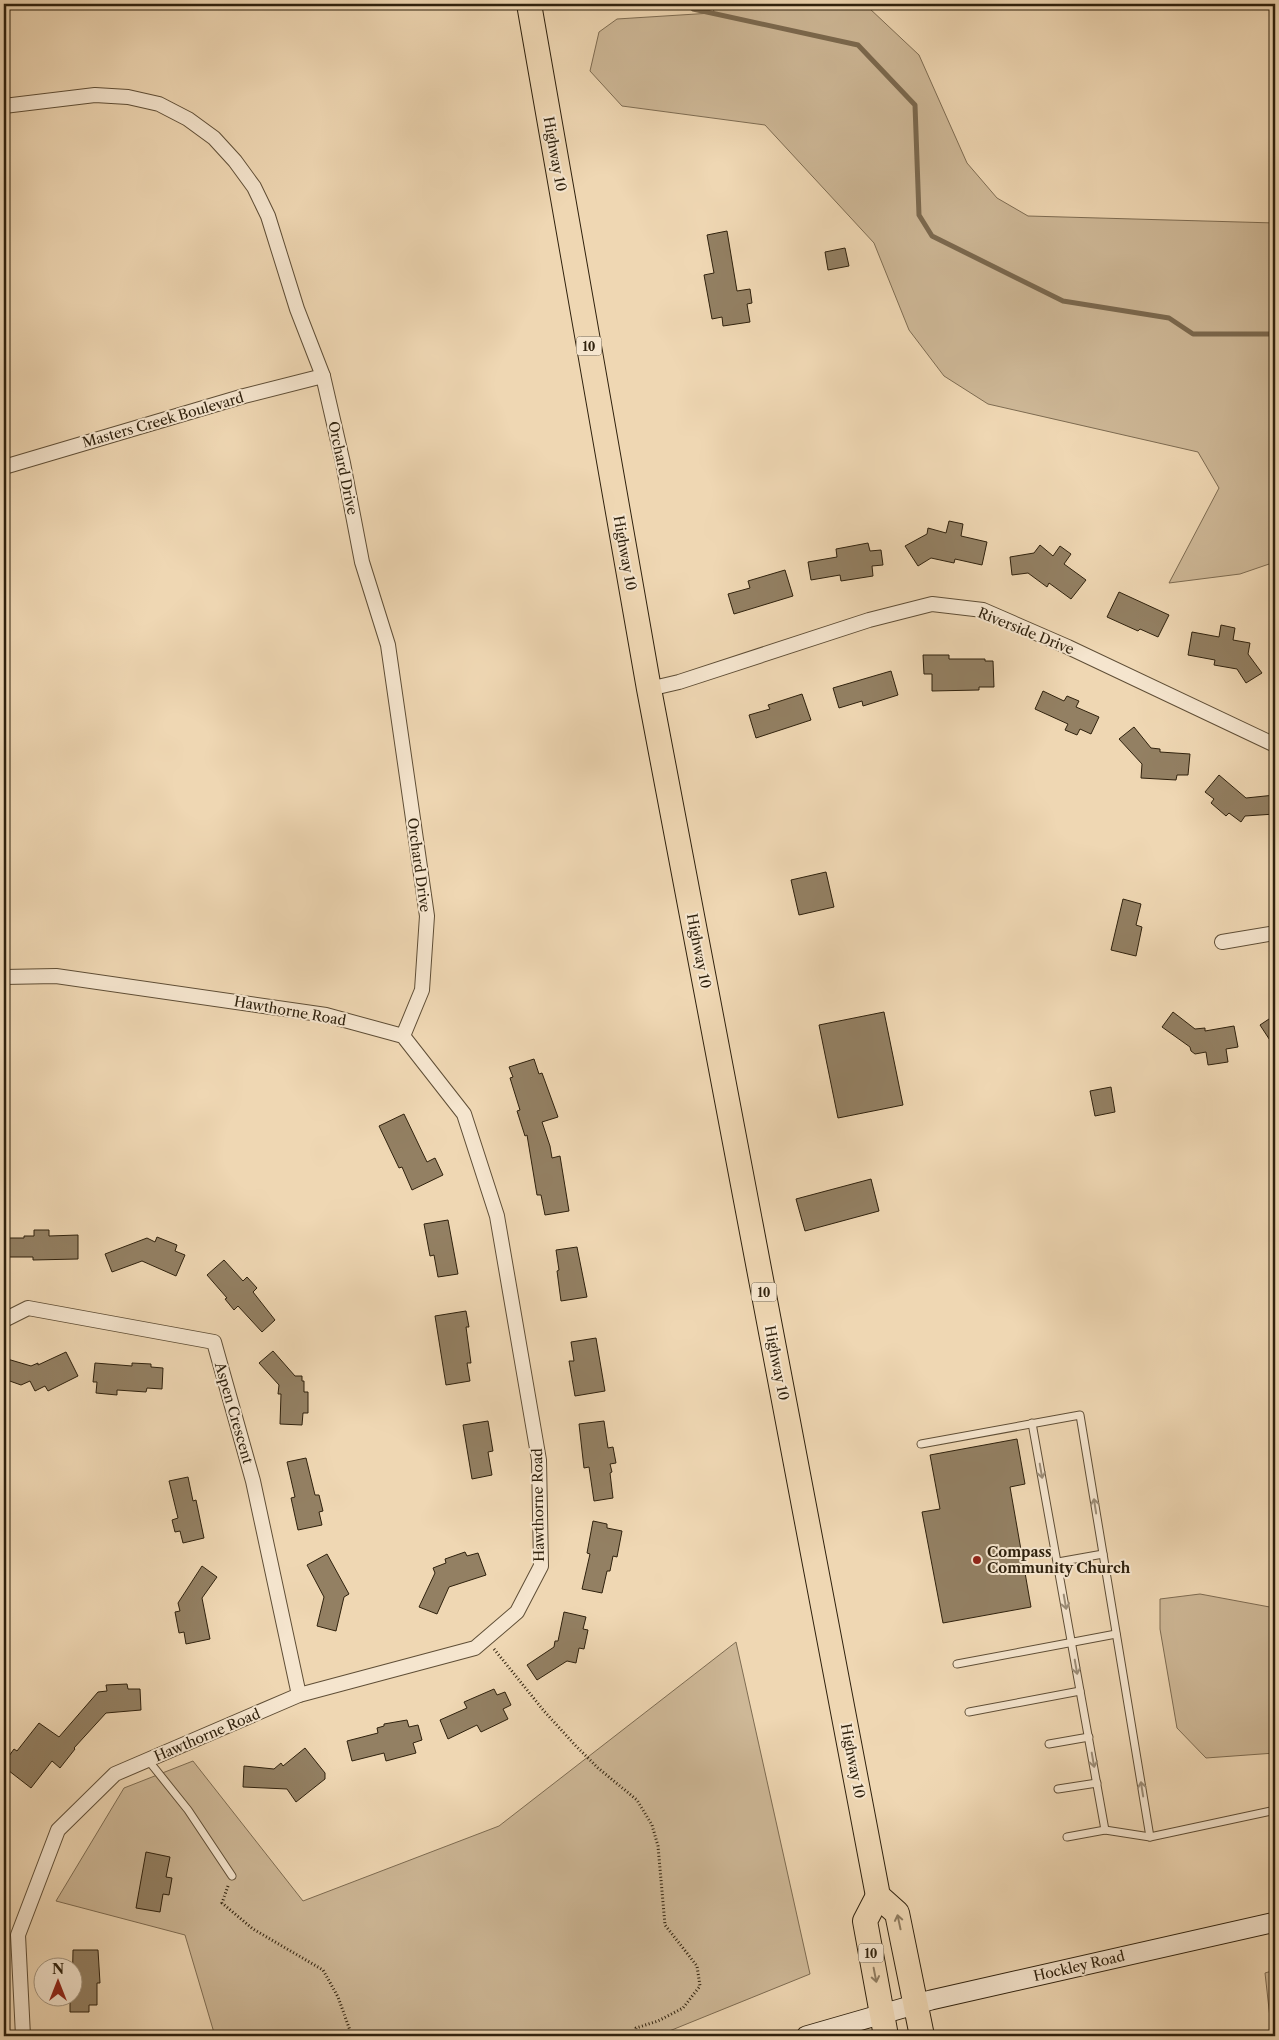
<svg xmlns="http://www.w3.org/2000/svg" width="1279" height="2040" font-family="'Libre Caslon Text',serif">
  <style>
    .green { fill: #ceb897; stroke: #7e6c52 }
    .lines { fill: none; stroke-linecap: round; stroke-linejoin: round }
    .stream { stroke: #7b694f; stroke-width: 5 }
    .building { fill: #938063; stroke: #2f210d }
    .lane-casing { stroke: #5f4e36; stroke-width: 9 }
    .street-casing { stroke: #5f4e36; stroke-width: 16 }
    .secondary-casing { stroke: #2f210d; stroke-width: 21 }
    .highway-casing { stroke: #2f210d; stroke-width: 26 }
    .path { stroke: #2f210d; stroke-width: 3; stroke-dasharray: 1 2.5; stroke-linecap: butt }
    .lane { stroke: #f5e5ce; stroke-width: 7 }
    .street { stroke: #f5e5ce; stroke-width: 14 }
    .secondary { stroke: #f5e5ce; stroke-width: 19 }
    .highway { stroke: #efd7b3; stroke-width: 24 }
    .oneway { stroke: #9c8d77 }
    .oneway2 { stroke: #8f7c60 }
    .poi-dot { fill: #8f2418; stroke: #f5e5ce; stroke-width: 2 }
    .labels { text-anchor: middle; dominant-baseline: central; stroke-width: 4; stroke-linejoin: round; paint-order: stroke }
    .shield { fill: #f5e5ce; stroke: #6a5c47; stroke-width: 1 }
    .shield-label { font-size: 12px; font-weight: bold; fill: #2f210d }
    .street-label { font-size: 14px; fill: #2f210d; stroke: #f5e5ce }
    .poi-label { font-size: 14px; font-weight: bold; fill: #2f210d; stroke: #f5e5ce; text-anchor: start }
  </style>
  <rect width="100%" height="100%" fill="#efd7b3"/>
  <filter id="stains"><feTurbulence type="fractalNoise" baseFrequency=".004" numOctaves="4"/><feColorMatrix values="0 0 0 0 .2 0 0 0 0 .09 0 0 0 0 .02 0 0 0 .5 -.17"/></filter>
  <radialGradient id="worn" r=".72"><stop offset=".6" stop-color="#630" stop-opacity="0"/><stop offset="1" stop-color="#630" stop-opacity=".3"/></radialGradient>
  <g class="green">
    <polygon points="718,4 857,4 869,8 919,55 967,163 997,198 1028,216 1275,223 1275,562 1240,574 1169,583 1219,488 1198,452 988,404 944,376 909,330 874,243 765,125 622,106 590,71 599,32 617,19 712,13"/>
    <polygon points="1200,1594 1275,1608 1275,1753 1206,1758 1177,1728 1160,1629 1160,1599"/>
    <polygon points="736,1642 810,1974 657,2036 215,2036 185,1935 56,1901 124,1788 193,1761 303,1901 499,1826"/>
    <polygon points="1275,1970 1275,2033 1271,2027 1265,1973"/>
  </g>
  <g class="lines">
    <polyline class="stream" points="689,4 693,9 858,45 915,105 919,215 932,236 1063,301 1169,318 1193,334 1275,334"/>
  </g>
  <g class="building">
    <polygon points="727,231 737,291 750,289 752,303 747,304 750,322 723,326 722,317 712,319 704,275 714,273 707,235"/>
    <polygon points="845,248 849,266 828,270 825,252"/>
    <polygon points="949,521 963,524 961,536 987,542 982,565 955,559 954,563 931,558 918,566 905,546 927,534 928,528 946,533"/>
    <polygon points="868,543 870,551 881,550 883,565 872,566 873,576 841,581 840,575 811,580 808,562 837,557 836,549"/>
    <polygon points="1040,545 1053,556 1060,546 1071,554 1064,564 1086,580 1071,599 1049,583 1047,587 1028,573 1012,575 1010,557 1034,553"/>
    <polygon points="785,570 793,596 734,614 728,594 750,588 748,581"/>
    <polygon points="1119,592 1169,615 1158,637 1140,629 1138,631 1107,617"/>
    <polygon points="1221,625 1235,628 1233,640 1250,643 1248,654 1262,673 1246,683 1237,669 1214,665 1215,660 1188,655 1192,632 1219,637"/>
    <polygon points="923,655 949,655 949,659 985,659 985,661 993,661 994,687 979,687 979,690 932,691 932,674 924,674"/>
    <polygon points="891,671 898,695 863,706 862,701 839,708 833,688"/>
    <polygon points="1043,691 1064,701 1067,696 1079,701 1076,707 1099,717 1091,734 1080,729 1077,735 1065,730 1068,724 1035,709"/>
    <polygon points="802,694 811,720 756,738 749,715 770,709 768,705"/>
    <polygon points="1134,727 1151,748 1160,749 1160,752 1190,754 1188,775 1177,775 1176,780 1141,778 1142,764 1119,739"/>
    <polygon points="1219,775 1246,798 1275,795 1275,814 1245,816 1241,822 1229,813 1226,816 1211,803 1214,799 1205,792"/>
    <polygon points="826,872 834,907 799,915 791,880"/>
    <polygon points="1123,899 1141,904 1136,925 1142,927 1136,956 1111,950"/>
    <polygon points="884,1012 903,1105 838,1118 819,1025"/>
    <polygon points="1173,1012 1195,1029 1205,1028 1205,1031 1234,1026 1238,1047 1226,1049 1228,1062 1208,1065 1206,1052 1195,1054 1191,1051 1190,1047 1162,1027"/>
    <polygon points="1275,1015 1275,1048 1260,1025"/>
    <polygon points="534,1059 539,1074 542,1073 558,1117 542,1122 550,1146 552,1158 560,1156 569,1211 545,1215 541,1195 537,1195 527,1135 525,1136 517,1111 520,1110 510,1078 513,1077 509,1067"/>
    <polygon points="1111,1087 1115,1112 1095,1116 1090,1091"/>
    <polygon points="404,1114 427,1162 435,1158 443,1175 412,1190 402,1167 399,1168 379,1126"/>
    <polygon points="871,1179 879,1211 805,1231 796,1199"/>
    <polygon points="448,1220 458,1274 438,1277 434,1255 430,1256 424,1224"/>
    <polygon points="34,1230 49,1230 49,1236 78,1235 78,1259 33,1260 33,1257 4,1257 4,1238 24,1238 24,1236 34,1236"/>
    <polygon points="157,1237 177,1245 175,1251 185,1255 176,1276 142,1261 112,1272 105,1254 147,1238 155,1242"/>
    <polygon points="577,1247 587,1297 561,1301 557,1271 559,1270 556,1250"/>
    <polygon points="224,1260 243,1281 247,1277 257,1288 253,1292 275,1320 262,1332 238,1306 234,1310 225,1299 227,1298 207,1275"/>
    <polygon points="466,1311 469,1327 466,1327 471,1363 467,1363 470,1381 446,1385 435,1316"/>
    <polygon points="596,1338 605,1391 575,1396 569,1361 574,1361 571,1342"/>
    <polygon points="273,1351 295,1376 302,1376 302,1381 304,1381 304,1392 308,1392 308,1413 303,1413 302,1425 280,1424 281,1394 278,1394 279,1385 259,1363"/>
    <polygon points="66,1352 78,1376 48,1391 45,1386 35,1391 30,1381 21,1385 4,1379 4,1358 31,1366 38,1363 38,1365"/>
    <polygon points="95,1363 132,1366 132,1363 151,1364 151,1367 163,1368 162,1389 147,1388 146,1392 117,1390 117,1395 96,1393 97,1382 93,1382"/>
    <polygon points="488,1421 493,1451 488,1452 492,1475 472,1479 463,1425"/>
    <polygon points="604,1421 608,1448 613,1447 616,1463 610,1464 612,1472 610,1473 613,1498 594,1501 589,1467 584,1468 579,1424"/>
    <polygon points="1017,1439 1025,1484 1010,1487 1031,1607 943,1623 922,1512 940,1509 930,1455"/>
    <polygon points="306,1458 315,1495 319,1495 323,1511 319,1512 322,1525 298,1530 291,1498 295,1497 287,1462"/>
    <polygon points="188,1477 193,1501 196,1500 204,1538 183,1543 180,1531 175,1532 172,1520 178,1518 169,1481"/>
    <polygon points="593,1521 607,1524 607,1528 622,1531 617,1557 613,1556 610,1571 607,1571 602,1593 582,1589 590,1554 587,1553"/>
    <polygon points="465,1552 467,1556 478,1553 486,1575 449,1587 437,1614 419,1607 435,1573 433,1568 446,1563 445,1559"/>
    <polygon points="327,1554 349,1594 344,1597 336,1631 317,1626 324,1597 307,1565"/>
    <polygon points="202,1566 217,1577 202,1598 210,1639 186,1644 184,1632 179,1633 175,1612 180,1611 178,1603"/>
    <polygon points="564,1612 586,1617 583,1629 588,1630 584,1649 579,1648 576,1663 567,1661 537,1680 527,1665 554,1647 555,1641 558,1641"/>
    <polygon points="127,1684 128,1689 140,1689 141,1710 106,1713 74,1748 75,1749 60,1768 52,1761 31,1788 4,1767 4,1763 14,1749 17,1751 39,1723 59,1737 98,1692 107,1691 106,1685"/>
    <polygon points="494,1689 497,1695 505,1692 511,1705 503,1709 508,1719 481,1732 477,1725 448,1739 440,1720 467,1708 464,1702"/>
    <polygon points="407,1720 409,1727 418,1725 422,1740 413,1743 416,1753 386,1761 384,1753 352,1761 347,1741 378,1733 377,1728 384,1726 384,1724"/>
    <polygon points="305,1748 325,1773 325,1779 296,1802 287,1789 243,1787 244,1766 274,1769 281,1763 283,1766"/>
    <polygon points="146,1852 170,1857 166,1877 172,1878 169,1895 163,1894 160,1912 136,1908"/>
    <polygon points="73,1950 98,1950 100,1983 97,1983 97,2005 89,2005 89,2012 70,2012 70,1998 72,1998"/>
  </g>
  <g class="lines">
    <defs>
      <g id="lane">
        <polyline points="1032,1423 1105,1830"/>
        <polyline points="921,1444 1080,1415 1150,1837"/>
        <polyline points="1058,1562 1103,1554"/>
        <polyline points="957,1664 1116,1634"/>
        <polyline points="969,1712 1080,1691"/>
        <polyline points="1049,1744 1089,1737"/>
        <polyline points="148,1760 188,1810 232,1876"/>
        <polyline points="1058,1789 1097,1783"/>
        <polyline points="1067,1837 1105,1830 1150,1837 1271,1811 1275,1813"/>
      </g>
      <g id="street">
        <polyline points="4,106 95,95 128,97 159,104 188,119 214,138 235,161 254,187 268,216 297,309 323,376 343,463 362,562 388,645 427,916 422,990 403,1036"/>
        <polyline points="4,467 244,396 323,376"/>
        <polyline points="649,689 679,682 869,620 932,604 983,610 1068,647 1275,745"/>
        <polyline points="1222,942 1275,933"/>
        <polyline points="4,977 56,976 326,1015 403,1036 464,1114 497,1216 539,1460 541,1566 517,1612 475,1648 299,1695 115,1774 58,1830 18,1935 23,2036"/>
        <polyline points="4,1320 28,1308 214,1342 253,1481 299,1695"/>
      </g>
      <polyline id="secondary" points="806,2036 931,2000 1275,1922"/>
      <g id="highway">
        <polyline points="529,4 649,689 878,1896 897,1913 922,2036"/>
        <polyline points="878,1896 865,1921 886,2036"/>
      </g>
    </defs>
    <use href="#lane" class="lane-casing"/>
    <use href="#street" class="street-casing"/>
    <use href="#secondary" class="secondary-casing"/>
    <use href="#highway" class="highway-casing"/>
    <g class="path">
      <polyline points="494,1649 544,1711 575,1745 598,1768 637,1800 652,1825 658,1846 665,1925 697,1966 700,1986 683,2008 658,2021 636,2028 634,2036"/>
      <polyline points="228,1886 222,1903 253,1929 323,1970 338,1997 352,2036"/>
    </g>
    <use href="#lane" class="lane"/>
    <use href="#street" class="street"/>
    <use href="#secondary" class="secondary"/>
    <use href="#highway" class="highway"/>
  </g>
  <defs><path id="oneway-shaft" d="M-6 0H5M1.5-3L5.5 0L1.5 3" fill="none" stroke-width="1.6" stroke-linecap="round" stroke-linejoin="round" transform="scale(1.25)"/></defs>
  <g class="oneway">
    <use href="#oneway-shaft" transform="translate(1041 1471) rotate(80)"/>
    <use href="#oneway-shaft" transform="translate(1095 1506) rotate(-99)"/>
    <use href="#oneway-shaft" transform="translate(1065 1602) rotate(80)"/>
    <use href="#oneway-shaft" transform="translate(1076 1667) rotate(80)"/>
    <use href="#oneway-shaft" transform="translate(1093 1760) rotate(80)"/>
    <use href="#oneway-shaft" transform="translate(1142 1789) rotate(-99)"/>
  </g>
  <g class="oneway2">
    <use href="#oneway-shaft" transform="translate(899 1922) rotate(-102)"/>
    <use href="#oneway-shaft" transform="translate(875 1975) rotate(79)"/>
  </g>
  <circle class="poi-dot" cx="977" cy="1560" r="5"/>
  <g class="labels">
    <g class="shield">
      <rect x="576.5" y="336.5" width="25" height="19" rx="4"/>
      <rect x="751.5" y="1282.5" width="25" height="19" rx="4"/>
      <rect x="858.5" y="1943.5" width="25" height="19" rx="4"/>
    </g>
    <g class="shield-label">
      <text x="589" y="346">10</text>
      <text x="764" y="1292">10</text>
      <text x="871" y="1953">10</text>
    </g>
    <g class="street-label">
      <text transform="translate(555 154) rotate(80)">Highway 10</text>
      <text transform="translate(163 420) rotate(-16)">Masters Creek Boulevard</text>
      <text transform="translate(343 468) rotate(78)">Orchard Drive</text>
      <text transform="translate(625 553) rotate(80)">Highway 10</text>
      <text transform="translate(1026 631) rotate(22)">Riverside Drive</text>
      <text transform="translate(419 865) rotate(82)">Orchard Drive</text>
      <text transform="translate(699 951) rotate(79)">Highway 10</text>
      <text transform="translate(290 1011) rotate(10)">Hawthorne Road</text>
      <text transform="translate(777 1363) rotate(79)">Highway 10</text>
      <text transform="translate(234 1413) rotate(74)">Aspen Crescent</text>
      <text transform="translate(538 1505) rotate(-91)">Hawthorne Road</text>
      <text transform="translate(207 1735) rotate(-23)">Hawthorne Road</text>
      <text transform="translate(853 1761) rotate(79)">Highway 10</text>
      <text transform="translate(1079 1966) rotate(-13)">Hockley Road</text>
    </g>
    <g class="poi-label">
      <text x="987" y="1552">Compass<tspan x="987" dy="16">Community Church</tspan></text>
    </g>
  </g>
  <rect width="1279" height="2040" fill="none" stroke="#efd7b3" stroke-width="20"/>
  <rect x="5" y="5" width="1269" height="2030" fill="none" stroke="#2f210d" stroke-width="2.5"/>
  <rect x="10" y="10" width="1259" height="2020" fill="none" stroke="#2f210d"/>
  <g transform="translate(58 1982)"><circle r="24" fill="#f5e5ce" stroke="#a69781"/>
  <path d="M0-4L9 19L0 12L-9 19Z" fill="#8f2418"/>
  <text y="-8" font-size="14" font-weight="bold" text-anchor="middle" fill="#2f210d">N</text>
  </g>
  <rect width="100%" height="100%" filter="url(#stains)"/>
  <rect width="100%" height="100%" fill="url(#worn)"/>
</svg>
